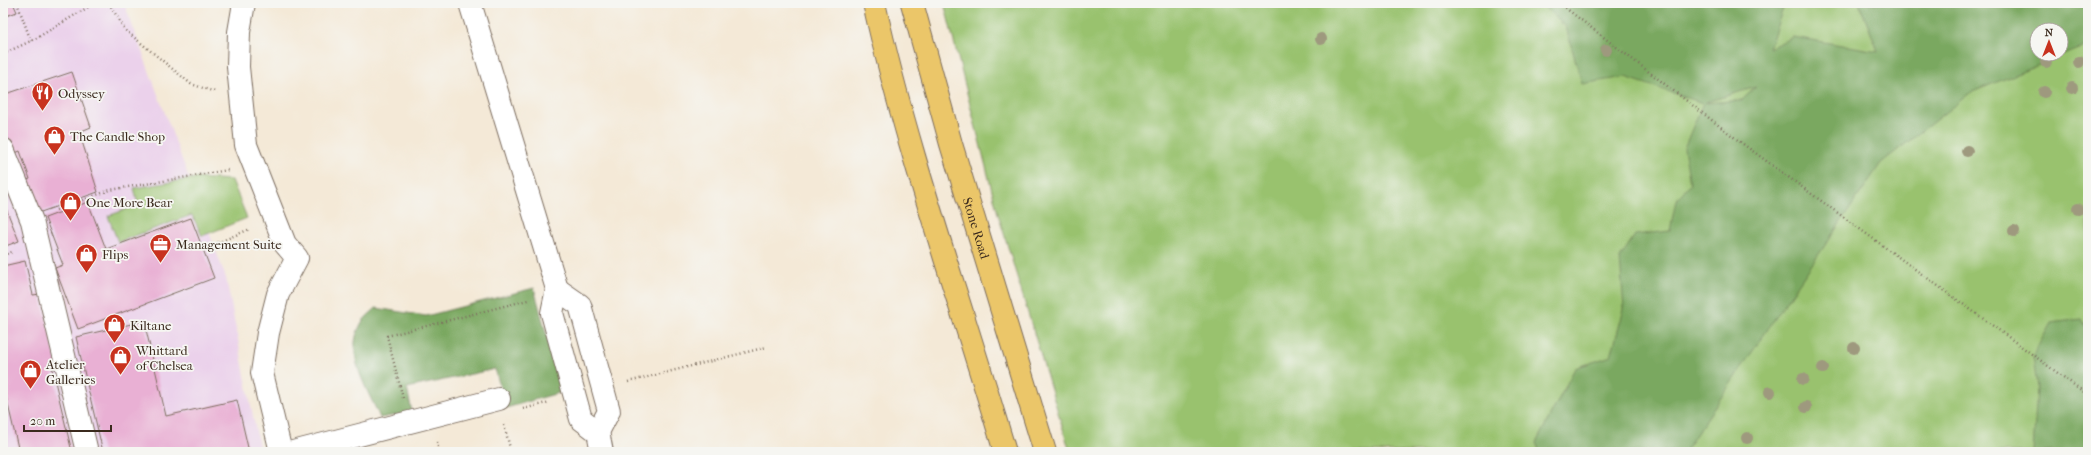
<svg xmlns="http://www.w3.org/2000/svg" width="2091" height="455" font-family="'IM FELL French Canon',serif">
  <style>
    .built { fill: #ebd1eb }
    .green { fill: #99c26e; stroke: #6a7646; fill-rule: evenodd }
    .forest { fill: #7aa861; stroke: #5a6940; fill-rule: evenodd }
    .building { fill: #e9b0d4 }
    .lines { fill: none; stroke-linecap: round; stroke-linejoin: round }
    .minor-casing { stroke: #7c6d5f; stroke-width: 24 }
    .highway-casing { stroke: #7c6d5f; stroke-width: 24 }
    .path { stroke: #7c6d5f; stroke-width: 2.5; stroke-dasharray: 1 3; stroke-linecap: butt }
    .minor { stroke: #fff; stroke-width: 22 }
    .highway { stroke: #ebc669; stroke-width: 22 }
    .tree { fill: #9e997e }
    .labels { text-anchor: middle; dominant-baseline: central; stroke-width: 3.5; stroke-linejoin: round; paint-order: stroke }
    .poi-label { font-size: 13px; fill: #3b2a1e; stroke: #f6f6f2; text-anchor: start }
    .street-label { font-size: 13px; fill: #3b2a1e; stroke: #f6f6f2 }
  </style>
  <rect width="100%" height="100%" fill="#f6f6f2"/>
  <filter id="ink" filterUnits="userSpaceOnUse"><feTurbulence type="fractalNoise" baseFrequency=".025" numOctaves="2"/><feDisplacementMap in="SourceGraphic" scale="8" xChannelSelector="R" yChannelSelector="G"/><feConvolveMatrix kernelMatrix="1 2 1 2 8 2 1 2 1" color-interpolation-filters="sRGB"/></filter>
  <filter id="wash" filterUnits="userSpaceOnUse"><feTurbulence type="fractalNoise" baseFrequency=".012" numOctaves="4" result="noise"/><feDisplacementMap in="SourceGraphic" scale="16" xChannelSelector="R" yChannelSelector="G"/><feGaussianBlur stdDeviation="0.9" result="paint"/><feColorMatrix in="noise" values="0 0 0 0 0 0 0 0 0 0 0 0 0 0 0 0 0 1.4 0 .05"/><feComposite in="paint" operator="in"/></filter>
  <g filter="url(#wash)">
    <rect width="100%" height="100%" fill="#f4e9d7"/>
    <polygon class="built" points="3,3 124,3 226,278 260,452 3,452"/>
    <g class="green">
      <path d="M944,3h1144v449h-1018l-72,-238zM2037,30h24v24h-24z"/>
      <polygon points="196,178 232,180 247,218 202,236 192,215 118,242 108,216 138,205 134,188"/>
    </g>
    <g class="forest">
      <path d="M1540,3h245l-16,45 24,-11 85,14 -19,-48h229v42l-118,48 -89,70 -197,289h-144l-4,-9 39,-75 36,-12 13,-47 -4,-51 15,-23 35,-4 6,-31 14,-16 -6,-36 19,-45 -78,-26 -43,7 -16,-57zM2037,30h24v24h-24zM1756,87l-14,13 -36,3v-1z"/>
      <path d="M534,288l28,104 -56,16 -11,-39 -88,19 5,24 -32,6c-12,-28 -37,-64 -19,-94 3,-6 10,-11 15,-16l50,8z"/>
      <polygon points="2082,319 2088,330 2088,452 2033,452 2037,388 2033,355 2051,323"/>
    </g>
    <g id="blocks">
      <g class="building">
        <polygon points="3,3 13,3 17,12 3,17"/>
        <polygon points="72,72 91,127 79,132 98,192 38,213 25,181 30,179 20,151 13,154 3,126 3,95"/>
        <polygon points="3,201 19,241 3,247"/>
        <polygon points="88,202 106,249 191,218 214,278 78,329 55,268 63,265 45,218"/>
        <polygon points="25,261 33,295 40,294 58,368 52,369 72,452 19,452 3,383 3,266"/>
        <polygon points="144,321 166,416 237,400 249,452 103,452 76,337"/>
      </g>
    </g>
  </g>
  <g filter="url(#ink)">
    <use href="#blocks" fill-opacity="0" stroke="#7c6d5f" stroke-width="1"/>
    <g class="lines">
      <defs>
        <g id="minor">
          <polyline points="244,3 239,32 238,67 246,145 285,244 297,258 278,294 268,333 262,373 281,452"/>
          <polyline points="470,3 557,289 552,313 581,419 598,432 602,452"/>
          <polyline points="3,149 32,221 87,452"/>
          <polyline points="557,289 580,305 609,411 598,432"/>
          <polyline points="293,452 499,399"/>
        </g>
        <g id="highway">
          <path d="M874,3c34,152 87,300 131,449"/>
          <path id="s1" d="M912,3l39,141 94,308"/>
        </g>
      </defs>
      <use href="#minor" class="minor-casing"/>
      <use href="#highway" class="highway-casing"/>
      <g class="path">
        <polyline points="17,3 31,41"/>
        <polyline points="109,3 125,30 191,84 215,92"/>
        <polyline points="1559,3 1743,144 2088,395"/>
        <polyline points="3,54 35,39 95,3"/>
        <polyline points="56,210 110,190 228,170"/>
        <polyline points="203,249 250,229"/>
        <polyline points="3,255 12,252"/>
        <polyline points="628,382 767,347"/>
        <polyline points="403,398 387,336 528,300"/>
        <polyline points="523,409 550,402"/>
        <polyline points="504,425 511,452"/>
        <polyline points="437,442 439,452"/>
      </g>
      <use href="#minor" class="minor"/>
      <use href="#highway" class="highway"/>
    </g>
    <g class="tree">
      <circle cx="1321" cy="39" r="6"/>
      <circle cx="1606" cy="50" r="6"/>
      <circle cx="2046" cy="62" r="6"/>
      <circle cx="2079" cy="62" r="6"/>
      <circle cx="2072" cy="88" r="6"/>
      <circle cx="2044" cy="92" r="6"/>
      <circle cx="1967" cy="151" r="6"/>
      <circle cx="2078" cy="209" r="6"/>
      <circle cx="2014" cy="231" r="6"/>
      <circle cx="1854" cy="348" r="6"/>
      <circle cx="1823" cy="368" r="6"/>
      <circle cx="1803" cy="379" r="6"/>
      <circle cx="1770" cy="392" r="6"/>
      <circle cx="1806" cy="407" r="6"/>
      <circle cx="1747" cy="438" r="6"/>
    </g>
  </g>
  <defs>
    <symbol id="restaurant-pin" viewBox="-11 -11 22 30"><path d="M0 17L-7.5 6A9.5 9.5 0 1 1 7.5 6Z" fill="#c8321e" stroke="#f6f6f2"/><path d="M-5-6h1v4h1v-4h1v4h1v-4h1v5L-1.5 .5V6h-2V.5L-5-1ZM5-6V6H3V1.5H1.5Q1.5-4 5-6Z" fill="#fff"/></symbol>
    <symbol id="shop-pin" viewBox="-11 -11 22 30"><path d="M0 17L-7.5 6A9.5 9.5 0 1 1 7.5 6Z" fill="#c8321e" stroke="#f6f6f2"/><path d="M-5-2.5h2.3a2.7 3.5 0 0 1 5.4 0H5L5.5 6h-11ZM-1.5-2.5h3a1.5 2.3 0 0 0-3 0Z" fill="#fff"/></symbol>
    <symbol id="office-pin" viewBox="-11 -11 22 30"><path d="M0 17L-7.5 6A9.5 9.5 0 1 1 7.5 6Z" fill="#c8321e" stroke="#f6f6f2"/><path d="M-6-3h4V-5.5h4V-3h4V5H-6ZM-1-4.5V-3h2v-1.5ZM-6 0V1H6V0Z" fill="#fff"/></symbol>
  </defs>
  <g fill-rule="evenodd">
    <use href="#restaurant-pin" x="30" y="80" width="25" height="34"/>
    <use href="#shop-pin" x="42" y="124" width="25" height="34"/>
    <use href="#shop-pin" x="58" y="190" width="25" height="34"/>
    <use href="#office-pin" x="148" y="232" width="25" height="34"/>
    <use href="#shop-pin" x="74" y="242" width="25" height="34"/>
    <use href="#shop-pin" x="102" y="312" width="25" height="34"/>
    <use href="#shop-pin" x="108" y="344" width="25" height="34"/>
    <use href="#shop-pin" x="18" y="358" width="25" height="34"/>
  </g>
  <g class="labels">
    <g class="poi-label">
      <text x="58" y="93">Odyssey</text>
      <text x="70" y="136">The Candle Shop</text>
      <text x="86" y="202">One More Bear</text>
      <text x="176" y="244">Management Suite</text>
      <text x="102" y="254">Flips</text>
      <text x="130" y="325">Kiltane</text>
      <text x="136" y="350">Whittard<tspan x="136" dy="15">of Chelsea</tspan></text>
      <text x="46" y="364">Atelier<tspan x="46" dy="15">Galleries</tspan></text>
    </g>
    <g class="street-label">
      <text stroke="none"><textPath href="#s1" startOffset="234">Stone Road</textPath></text>
    </g>
  </g>
  <rect width="2091" height="455" fill="none" stroke="#f6f6f2" stroke-width="16"/>
  <g transform="translate(2049 42)"><circle r="19" fill="#f6f6f2" stroke="#aba49d"/>
  <path d="M0-3L7 15L0 10L-7 15Z" fill="#c8321e"/>
  <text y="-6" font-size="11" font-weight="bold" text-anchor="middle" fill="#3b2a1e">N</text>
  </g>
  <path d="M24 425v6h87v-6" fill="none" stroke="#3b2a1e" stroke-width="2"/>
  <text x="30" y="425" font-size="12" fill="#3b2a1e" stroke="#f6f6f2" stroke-width="3" paint-order="stroke">20 m</text>
</svg>
